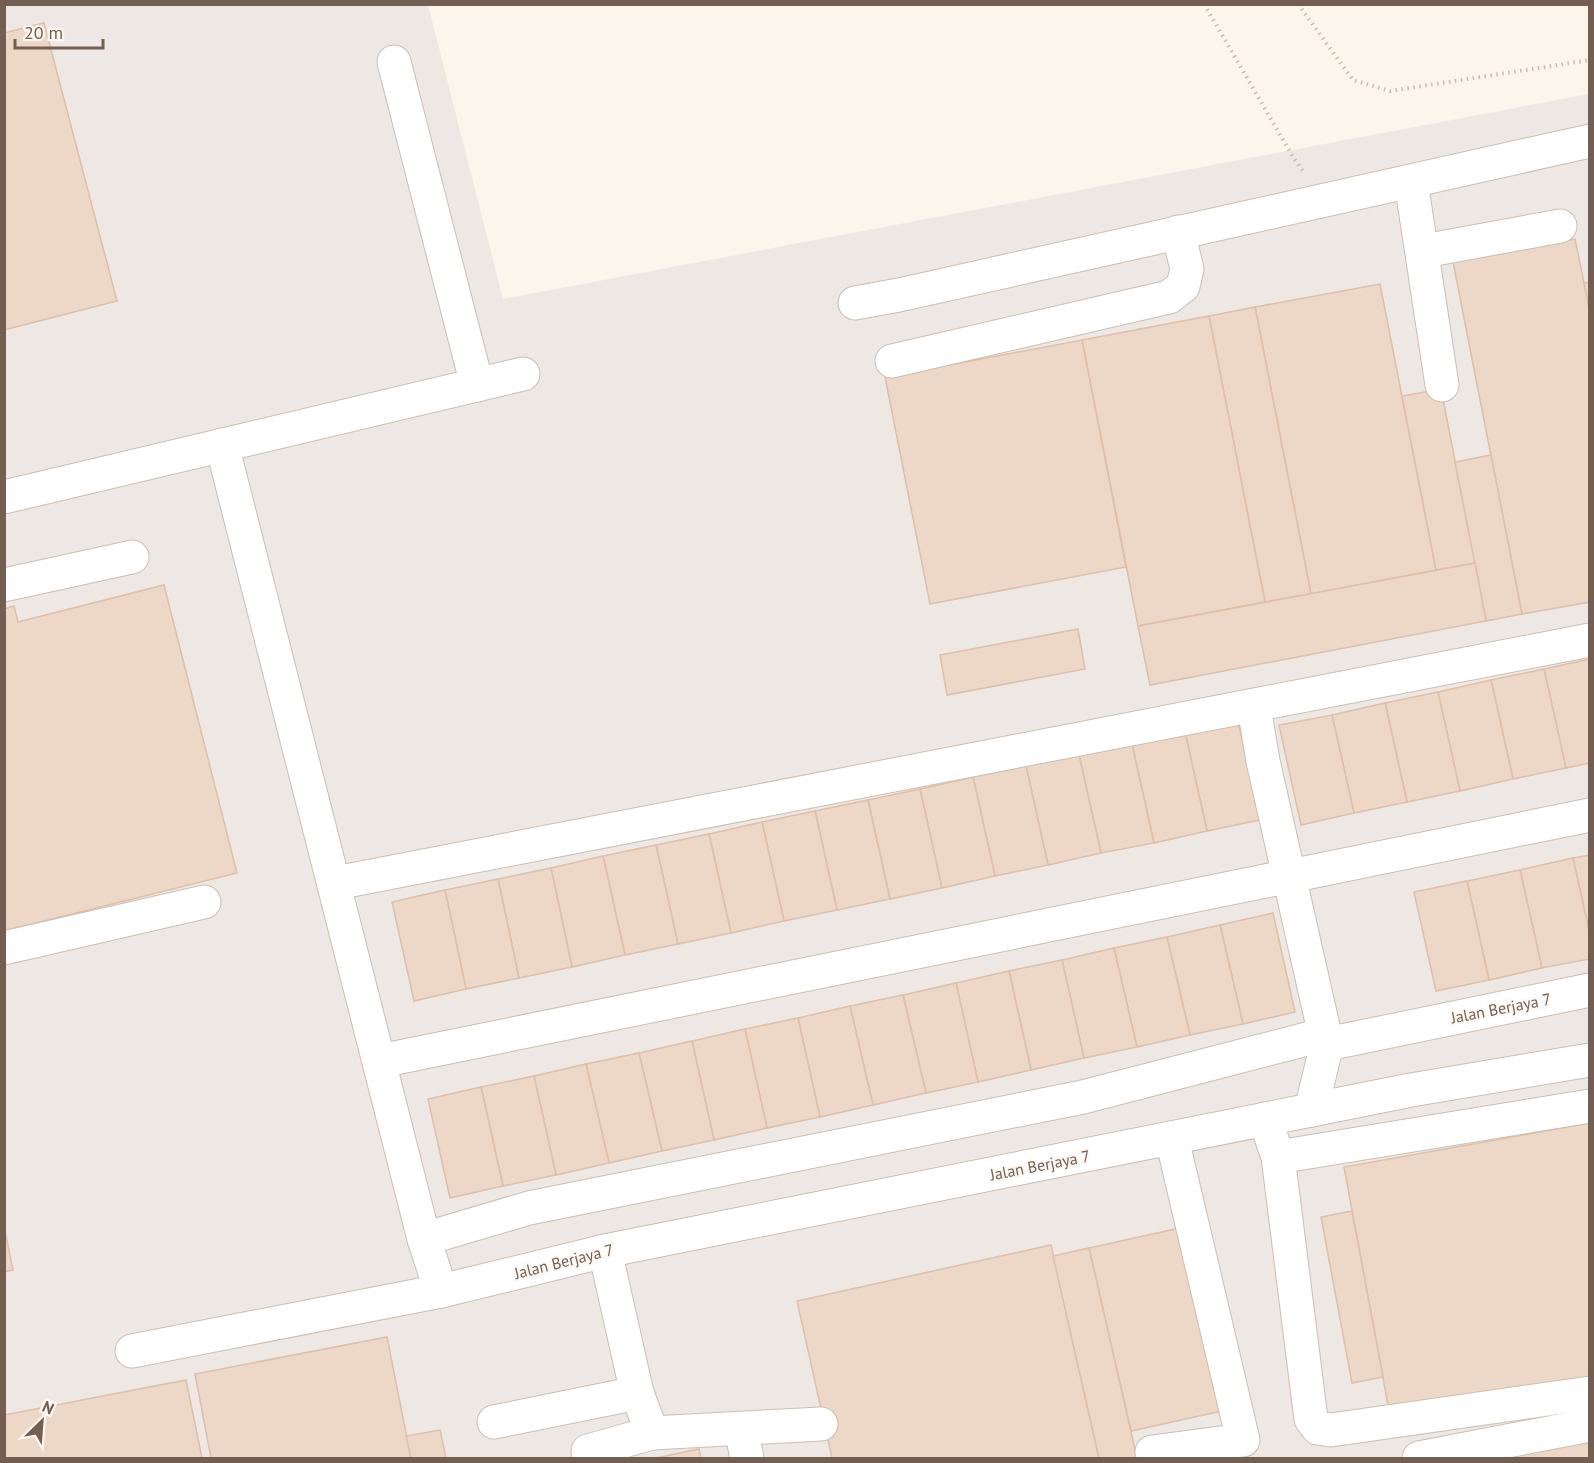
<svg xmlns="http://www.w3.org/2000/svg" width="1594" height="1463" font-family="'PT Sans',sans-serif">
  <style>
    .industrial { fill: #ede8e4 }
    .building { fill: #edd7c6; stroke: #debfa9; stroke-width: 1.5 }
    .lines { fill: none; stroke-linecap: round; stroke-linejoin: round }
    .minor-casing { stroke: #ccbeb2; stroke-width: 35 }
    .path { stroke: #d2baa9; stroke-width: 4; stroke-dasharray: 1.5 4.5; stroke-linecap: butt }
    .minor { stroke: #fff; stroke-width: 33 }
    .labels { text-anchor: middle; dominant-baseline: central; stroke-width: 4.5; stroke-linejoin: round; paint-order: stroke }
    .street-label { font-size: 16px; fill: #735e51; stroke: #fdf9f2 }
  </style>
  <rect width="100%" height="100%" fill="#fbf5ec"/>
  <polygon class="industrial" points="5,5 428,5 503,299 1589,94 1589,1458 5,1458"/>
  <g class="building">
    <polygon points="44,23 117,301 4,330 4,33"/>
    <polygon points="1575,239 1590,312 1590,602 1522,614 1453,262"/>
    <polygon points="1590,282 1590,312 1584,283"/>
    <polygon points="1380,284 1436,570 1311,594 1255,307"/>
    <polygon points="1255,307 1311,594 1265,602 1209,316"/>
    <polygon points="1209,316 1265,602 1138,626 1082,340"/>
    <polygon points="1082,340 1126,567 930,604 885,377"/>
    <polygon points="1441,389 1475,563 1436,570 1402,396"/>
    <polygon points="1491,455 1522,614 1486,621 1455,462"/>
    <polygon points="1475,563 1486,621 1150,685 1138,626"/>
    <polygon points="164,585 237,873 4,931 4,609 14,606 18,622"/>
    <polygon points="1078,629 1085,669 947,695 940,655"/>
    <polygon points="1590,659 1590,763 1566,768 1544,669"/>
    <polygon points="1544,669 1566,768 1513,779 1491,680"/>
    <polygon points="1491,680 1513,779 1460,791 1438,692"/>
    <polygon points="1438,692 1460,791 1407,802 1385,703"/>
    <polygon points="1385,703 1407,802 1354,813 1332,715"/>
    <polygon points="1332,715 1354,813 1301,825 1279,725"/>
    <polygon points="1238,721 1260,820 1207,831 1185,732"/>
    <polygon points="1185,732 1207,831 1154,843 1132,744"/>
    <polygon points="1132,744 1154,843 1101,853 1079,755"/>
    <polygon points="1079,755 1101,853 1048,865 1026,766"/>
    <polygon points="1026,766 1048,865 995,876 973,777"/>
    <polygon points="973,777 995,876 942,888 920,789"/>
    <polygon points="920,789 942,888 890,899 868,800"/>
    <polygon points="868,800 890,899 837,910 815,811"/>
    <polygon points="815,811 837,910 784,921 762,822"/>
    <polygon points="762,822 784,921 731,933 709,834"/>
    <polygon points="709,834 731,933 678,944 656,845"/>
    <polygon points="656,845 678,944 625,955 603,856"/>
    <polygon points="1590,855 1590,935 1573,858"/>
    <polygon points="603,856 625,955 572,967 551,868"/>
    <polygon points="1573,858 1590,935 1590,959 1542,968 1520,870"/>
    <polygon points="551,868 572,967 519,978 498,879"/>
    <polygon points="1520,870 1542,968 1489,980 1467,881"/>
    <polygon points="498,879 519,978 466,989 445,890"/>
    <polygon points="1467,881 1489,980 1436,991 1414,892"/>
    <polygon points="445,890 466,989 414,1001 392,902"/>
    <polygon points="1273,913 1295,1012 1243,1024 1220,925"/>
    <polygon points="1220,925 1243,1024 1190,1035 1167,937"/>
    <polygon points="1167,937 1190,1035 1137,1047 1114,948"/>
    <polygon points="1114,948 1137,1047 1084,1058 1062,960"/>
    <polygon points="1062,960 1084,1058 1031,1070 1009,971"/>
    <polygon points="1009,971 1031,1070 978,1082 956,983"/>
    <polygon points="956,983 978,1082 926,1093 903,995"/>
    <polygon points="903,995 926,1093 873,1105 850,1006"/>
    <polygon points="850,1006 873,1105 820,1117 798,1018"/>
    <polygon points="798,1018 820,1117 767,1128 745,1029"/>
    <polygon points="745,1029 767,1128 714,1140 692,1041"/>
    <polygon points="692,1041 714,1140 662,1151 639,1053"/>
    <polygon points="639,1053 662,1151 609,1163 586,1064"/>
    <polygon points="586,1064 609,1163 556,1175 534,1076"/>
    <polygon points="534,1076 556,1175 503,1186 481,1087"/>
    <polygon points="481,1087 503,1186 450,1198 428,1099"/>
    <polygon points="1590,1123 1590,1380 1390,1416 1344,1167"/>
    <polygon points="1352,1211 1383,1377 1352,1383 1321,1217"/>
    <polygon points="4,1226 13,1270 4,1272"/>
    <polygon points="1180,1228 1222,1411 1131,1431 1089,1248"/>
    <polygon points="1051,1245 1099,1458 832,1458 797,1301"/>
    <polygon points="1089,1248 1137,1458 1099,1458 1053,1256"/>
    <polygon points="387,1337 411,1458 211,1458 195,1374"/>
    <polygon points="186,1380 202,1458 4,1458 4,1415"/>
    <polygon points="440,1430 446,1458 411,1458 406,1436"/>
    <polygon points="1590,1440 1590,1458 1500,1458"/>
    <polygon points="699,1449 701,1458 656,1458"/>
  </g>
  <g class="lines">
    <defs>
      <g id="minor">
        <polyline points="394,62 477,385"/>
        <polyline points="1411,182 1442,385"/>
        <polyline points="1424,251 1560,226"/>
        <polyline points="855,303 899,295 1590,141"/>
        <polyline points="892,361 1169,297 1183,286 1187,269 1178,232"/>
        <polyline points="222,445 424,1239 441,1291"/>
        <polyline points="4,497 523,374"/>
        <polyline points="4,585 132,557"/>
        <polyline points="1254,707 1263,761 1327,1044"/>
        <polyline points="336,883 1590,640"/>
        <polyline points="4,948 204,902"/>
        <polyline points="380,1061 1590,815"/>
        <polyline points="1311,1110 1411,1090 1590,1060"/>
        <polyline points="1265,1119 1278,1157 1311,1419 1318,1428 1331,1430 1590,1393"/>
        <polyline points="1278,1157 1590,1106"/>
        <polyline points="424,1239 529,1208 1083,1097 1326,1034"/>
        <polyline points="132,1351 441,1291 605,1251 1311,1110 1327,1044 1590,990"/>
        <polyline points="637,1393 652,1433 821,1424"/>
        <polyline points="494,1422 637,1393 605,1251"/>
        <polyline points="741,1429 747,1458"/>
        <polyline points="1152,1452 1243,1440 1172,1139"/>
        <polyline points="589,1458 588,1451 652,1433"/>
        <polyline points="1419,1458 1590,1425"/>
      </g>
    </defs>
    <use href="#minor" class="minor-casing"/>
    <g class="path">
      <polyline points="1204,4 1293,157 1305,174"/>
      <polyline points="1298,4 1353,80 1390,91 1590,60"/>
    </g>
    <use href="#minor" class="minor"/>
  </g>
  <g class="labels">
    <g class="street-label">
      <text transform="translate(1501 1008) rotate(-11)">Jalan Berjaya 7</text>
      <text transform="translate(1040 1165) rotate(-11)">Jalan Berjaya 7</text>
      <text transform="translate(564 1261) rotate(-14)">Jalan Berjaya 7</text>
    </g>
  </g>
  <rect width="1594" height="1463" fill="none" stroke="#735e51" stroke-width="12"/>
  <g transform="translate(42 1421) rotate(25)" stroke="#fdf9f2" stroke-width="4.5" paint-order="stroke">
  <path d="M0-4.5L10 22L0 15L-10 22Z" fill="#735e51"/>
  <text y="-9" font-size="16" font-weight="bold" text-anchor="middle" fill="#735e51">N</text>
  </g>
  <path d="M15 39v9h88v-9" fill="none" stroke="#735e51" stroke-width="3"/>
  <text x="24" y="39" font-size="18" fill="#735e51" stroke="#fdf9f2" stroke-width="4.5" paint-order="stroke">20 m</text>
</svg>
